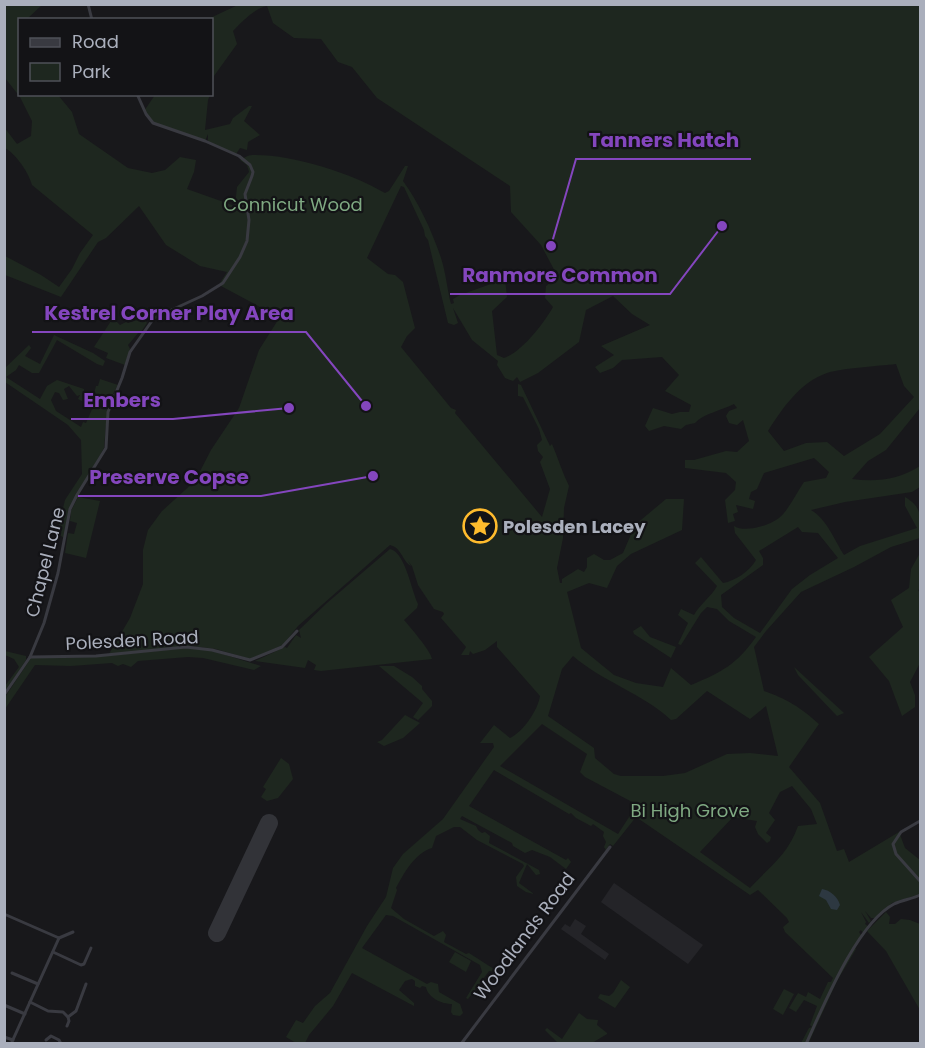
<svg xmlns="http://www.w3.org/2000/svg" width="925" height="1048" font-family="Poppins,sans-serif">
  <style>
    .built { fill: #242428 }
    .green { fill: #1e271f; fill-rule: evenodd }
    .water { fill: #2d3841 }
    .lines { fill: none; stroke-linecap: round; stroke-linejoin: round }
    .runway { stroke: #323338; stroke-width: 18 }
    .minor { stroke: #393a41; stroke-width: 3 }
    .labels { text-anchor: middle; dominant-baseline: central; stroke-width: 4.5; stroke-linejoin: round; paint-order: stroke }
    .park-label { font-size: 18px; fill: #7fa982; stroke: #131316 }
    .poi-label { font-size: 18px; font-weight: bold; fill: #aaafbc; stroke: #131316; text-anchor: start }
    .street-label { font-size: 18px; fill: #aaafbc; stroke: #131316 }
    .leader { fill: none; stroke: #8446be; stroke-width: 2 }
    .callout-dot { fill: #8446be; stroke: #131316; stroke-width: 2 }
    .callout-label { font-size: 20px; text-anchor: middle; font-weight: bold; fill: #8446be; stroke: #131316; stroke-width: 4.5; stroke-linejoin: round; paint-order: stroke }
  </style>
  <rect width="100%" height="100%" fill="#18181b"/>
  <g class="built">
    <polygon points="614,883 703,945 688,964 601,902"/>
    <polygon points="575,919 586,926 581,934 609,954 605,960 561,929 565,924 570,927"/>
  </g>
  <g class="green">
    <path d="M240,4l680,1v403l-34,42 -18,11 -16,18c24,3 47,1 68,-13v21l-8,5 -67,10 -34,8c15,8 24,31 33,45l16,-9 57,-18 -12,-22v-9c19,11 15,22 15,41l-29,9 -37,20 -53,25 -35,39 -12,16 10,44c23,8 36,16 55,33l-30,43 31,36 17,48 7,-2 5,13 50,-30 6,16 15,12v34l-28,9 -16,15h-5l-6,-7 6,10 -2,2 -8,-11 5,10 -1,2 4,3 -6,6 -2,-3 -2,2 2,3 -7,12 2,2 -19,32 -28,61 -8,1 8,-15 3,-1 -2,-2 7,-19 -13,-6 -8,12 -7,-4 9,-15 8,4 2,-5 12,7 8,-17h3l2,-4 -48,-46 -2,-5 6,-5 -2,-4 -29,-28 -8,5 -114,-78 -23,29 -3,-2 -4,6 -2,-3 2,-5 -3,-6 1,-4 -11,-8 -2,2 -15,-8 -5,-5 -2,1 -75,-44 -25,36 97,54 2,-2 3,4 -5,7 -16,-12 -18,-7 -7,3 -12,-7 -1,-3 -50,-27 -2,3 16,7 2,4 4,3 3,-1 5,4 -1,7 50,27 1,4 -4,1 -9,-11 -8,19 15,11 -8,-2 -9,-6 -1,-9 8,-11 -1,-2 -46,-24 -17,-13h-6l-18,9 -4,12c-17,5 -28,25 -36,40l1,2 -6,18 13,11 30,17 9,-5 3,4 -2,7 22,12 3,-1 28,18 -1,1 -7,-1 -21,28 -2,-1 16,-26 -2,-7 -87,-49 -7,-1 -24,33 65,36 4,-2 7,2 1,8 21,12 3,9 -3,3 -7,-1 -2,-3 1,-8c-10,0 -24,-6 -26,-17l-4,-1 -2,2 -5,-2v-5l-3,-2 -7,2 -6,9 15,13v3l-62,-33 -19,33 -24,29 -4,8h-9l-10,-6 10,-17 7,3 12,-17 15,-13 37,-67 19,-29 7,-29 10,-14 40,-35 51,-72 -1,-4h-13l14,-18 16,13c13,-6 28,-28 30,-42l-43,-49v-6l-12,9 -12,4 -3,-3 -1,4h-8l5,-8 -25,-29 3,-4 -1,-2 -9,-3 -16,-24 -6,-19 -4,-5 3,5c-9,-5 -9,-18 -21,-21l-92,81 -15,19 -33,14 -34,-10 -25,-3 -82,8 21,-36 13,-34v-34l5,-20 14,-19 33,-30 16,-31 28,-42 20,-58 19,-30 -3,-5 -54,-29 -1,-3 7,-11 -27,-6 -34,-21 -27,-39 -33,32 -8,4 -37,55 -56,-22v-19l36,19 18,12 13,-18 8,-16 13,-18 -61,-50c-3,-12 -16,-31 -27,-37l-1,-21 13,17 14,-8 1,-15 -12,-24 -15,-19v-73h37l-15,14 -7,1v74l38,1 14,17 7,22 49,34 24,5 13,-3 15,-13 16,3 -2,12 -7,17 48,17 2,-19 12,-15 -2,-7 -7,-5c4,-2 8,-5 12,-5 40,-1 99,18 133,38l4,-2 16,-25h3l-5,15c16,22 29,50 38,77 5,15 6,31 10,46l3,-1 -1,-4 7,-4 45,-16 2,18 -15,14 5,44 7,3c18,-6 40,-35 49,-51l-8,-9 1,-12 12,-9 -17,-32 -30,-33 -1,-26 -133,-88 -25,-31 -14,-5 -17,-23 -27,-1 -21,-15 -6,-17c-12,2 -25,16 -34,25l4,13 -23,32 -2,13v-69l-4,-1zM401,186l3,1 20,43 1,6 3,4 20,83 6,2 4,-2 -5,-15 19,32 26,21 -1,4 8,13 8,3 4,-4 3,5 18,-9 41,-31 7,-32 27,-14 19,18 18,11 -49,21 13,9 -19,12 5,6 13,-5 9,-8 40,-3 17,18 -14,16 26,14 -2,7h-9l-8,2 -19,-6 -8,18 4,5 15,-5 17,3 5,-4 9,-2c8,-9 27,-13 39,-19l3,4 -8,3 -3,5 3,7 8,2 6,-5 6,21 -12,11 -11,-1 -32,9h-9v8l41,5 10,9 -1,8 -10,10 3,23 7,-2 -2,-7 5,-2 -2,-7 17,4 2,-8 -6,-2 2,-7 6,-3 7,-16 50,-15 15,14 -3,6 -22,4c-7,10 -16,29 -25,36 -10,8 -35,15 -45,8l1,7 21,27c-6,11 -21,21 -33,23l-22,-26 -6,6 22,23c-6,11 -17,18 -23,29l-13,-6 -3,6 10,8 -10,21 3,1 20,-32 6,-6 10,2 12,12 27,16c-20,28 -34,35 -65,48l-20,-17 -8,19 -27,-4 -22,-8 -33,-27 -14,-56 22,-9 18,5 10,-22 14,-12 51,-24 2,-31h-18l-31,26 -12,28 -13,7h-6l-10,-6 -7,4v9l-3,5 -6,-3 -16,10v4h-2l-3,-15 6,-30 1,-30 5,-22c-7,-14 -11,-28 -17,-42l-2,2 -29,-61 -3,-1v12l5,1 16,32 3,11 -5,5 1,6 5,6 -3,5 10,27 -8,28 -87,-104 1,-3 -5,-2 -50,-61 6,-11 8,-8 -12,-46 -8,-7 -7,-1 -21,-16zM896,364l8,22 10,11 -34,37 -36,22 -17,-14 -21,1 -22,8 -16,-20c14,-22 32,-49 59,-58 16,-5 51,-7 69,-9zM798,527l4,5 16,1 20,25 -28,17 -18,14 -32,44 -26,-15 -12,-11 -1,-12 42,-30v-7l-4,-7zM573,656c30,26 69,37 98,64l5,-1 31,-28 43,28 16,-13 12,50 -28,-3 -23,1 -42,19 -22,3h-42l-7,-2 -19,-16 -1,-10 -46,-32 14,-47zM542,724l45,30 -7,18 5,5 49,26 -3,11 -13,20 -118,-68zM792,786l19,23 6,15 -19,2c-10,29 -29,41 -48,62l-50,-36 33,-35 24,4 -2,6 3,7 9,9 3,-2 1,-4 -5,-4 9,-13 -6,-7 11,-21z"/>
    <polygon points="187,94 210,95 208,100 205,130 230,124 233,118 249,106 252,106 244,121 260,135 248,142 247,150 240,148 236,154 208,142 208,134 205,141 153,123 144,111 155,95"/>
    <polygon points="113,318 120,325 126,322 128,323 144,318 147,323 141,332 139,332 128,345 130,349 125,365 106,358 108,353 94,347"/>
    <path d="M54,335l39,18 12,8 -2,5 -6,-2 -40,-24 -18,33h-7l-13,-8 -3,5 -10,7 34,22 7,-13 10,-6 27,9v3l13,6 -2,4 3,2 2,-4 9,5 -2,8 -3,35 -35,61 -5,29 -7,-5 8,-33 17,-26 -1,-34 -13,-15 -63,-43v-14l24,-23 2,3 -6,8 15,8zM69,386l8,10 3,-1 -2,4 15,8 -7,16 -3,-1 -2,5 -25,-16 -5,-11 4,-8 4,1 4,7 5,-1 -4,-10z"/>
    <polygon points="100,379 118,385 109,401 94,394 96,386 98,386"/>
    <polygon points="78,497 100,501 86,558 65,553 68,533 74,534 77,523 70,521 71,511"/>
    <path d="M390,549c15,3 21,40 28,55l-1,4 -13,12c6,7 27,31 28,39l-111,12 -7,-1 2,-5 -8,-5 -3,8 -50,-7 30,-14 2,1 9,-13 5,3 -2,-8 28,-27z"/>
    <polygon points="920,553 920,589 918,590 920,593 920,663 910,682 915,695 915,707 902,716 889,681 869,657 903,627 891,600 909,588 911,569"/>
    <polygon points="641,626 650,637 676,647 671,658 634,634 633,631"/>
    <polygon points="187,648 213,651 261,666 254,670 203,658 188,657 138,661 131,667 123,664 118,666 112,663 71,666 35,665 5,709 5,697 31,658 93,657"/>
    <polygon points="5,651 26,656 26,660 5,693 5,686 19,667 14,659 5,655"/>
    <polygon points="379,666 394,666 412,677 422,686 422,689 432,701 432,706 418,720 413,717 423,703"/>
    <polygon points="794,667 844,713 837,716 798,675"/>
    <polygon points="405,715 420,723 403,738 384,746 377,742 382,740"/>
    <polygon points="281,758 289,764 293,779 278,798 267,801 261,797 266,789 263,787"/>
    <polygon points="886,912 890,917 889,924 895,924 901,919 910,920 920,924 920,1010 886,951 867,931"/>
    <polygon points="455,952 471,961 466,972 449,962"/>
    <polygon points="621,980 630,987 615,1008 598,998 600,994 609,996 613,993"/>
    <polygon points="784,989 794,994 783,1015 773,1009"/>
    <polygon points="579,1013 587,1019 598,1020 597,1025 607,1033 607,1034 592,1043 558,1043 545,1030 547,1028 562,1039"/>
  </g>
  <path class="water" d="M822,889c8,1 16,8 18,16l-3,5 -6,-1 -5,-9 -7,-4z"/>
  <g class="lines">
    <polyline class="runway" points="217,933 269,823"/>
    <g class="minor">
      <polyline points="88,4 92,20"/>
      <polyline points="30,657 44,623 58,573 70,509 77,495 106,448 108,412 122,378 130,352 154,318 202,296 223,283 240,257 247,241 249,220 245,194 252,176 253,172 250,165 239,156 205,141 153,123 146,114 137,94"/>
      <polyline points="31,657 96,656 186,647 212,650 250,660 282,647 297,631"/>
      <polyline points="4,695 30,657"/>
      <polyline points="920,821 901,832 893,844 896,854 920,881"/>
      <polyline points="4,914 59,938"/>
      <polyline points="59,938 73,932"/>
      <polyline points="53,952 81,965 84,964 91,948"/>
      <polyline points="12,973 38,984"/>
      <polyline points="30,1002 48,1011 63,1012 68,1017 76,1011 86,984"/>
      <polyline points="4,1005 25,1014"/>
      <polyline points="67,1026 69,1021 68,1017"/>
      <polyline points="4,1037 13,1040"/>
      <polyline points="46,1040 51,1036 59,1040 61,1044"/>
      <polyline points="11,1044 59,938"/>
      <polyline points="461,1044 610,847"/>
      <path d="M806,1044c17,-37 51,-121 88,-140 8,-4 18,-5 26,-9"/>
    </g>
  </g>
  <defs>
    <symbol id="sight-ring" viewBox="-11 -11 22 22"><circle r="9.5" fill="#131316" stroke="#ffbb2d" stroke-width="1.5"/><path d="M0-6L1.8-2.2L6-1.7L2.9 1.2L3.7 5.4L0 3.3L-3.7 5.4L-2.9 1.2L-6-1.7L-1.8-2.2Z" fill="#ffbb2d"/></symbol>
  </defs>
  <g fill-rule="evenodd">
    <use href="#sight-ring" x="461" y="507" width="38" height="38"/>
  </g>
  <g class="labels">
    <g class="park-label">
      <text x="293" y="204">Connicut Wood</text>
      <text x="690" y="810">Bi High Grove</text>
    </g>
    <g class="poi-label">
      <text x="503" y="526">Polesden Lacey</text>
    </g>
    <g class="street-label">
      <text transform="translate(45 562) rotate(-76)">Chapel Lane</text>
      <text transform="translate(132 640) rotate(-3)">Polesden Road</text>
      <text transform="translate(524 936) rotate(-53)">Woodlands Road</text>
    </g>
  </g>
  <path class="leader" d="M551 246L576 159H751M722 226L670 294H450M366 406L306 332H32M289 408L173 419H71M373 476L261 496H78"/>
  <g class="callout-dot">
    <circle cx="551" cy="246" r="6"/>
    <circle cx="722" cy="226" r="6"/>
    <circle cx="366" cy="406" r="6"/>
    <circle cx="289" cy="408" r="6"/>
    <circle cx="373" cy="476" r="6"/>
  </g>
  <g class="callout-label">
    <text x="664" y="147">Tanners Hatch</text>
    <text x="560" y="282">Ranmore Common</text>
    <text x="169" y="320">Kestrel Corner Play Area</text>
    <text x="122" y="407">Embers</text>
    <text x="169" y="484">Preserve Copse</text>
  </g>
  <rect width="925" height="1048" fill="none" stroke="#aaafbc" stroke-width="12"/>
  <rect x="18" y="18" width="195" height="78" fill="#131316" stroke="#4f5158" stroke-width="1.5"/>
  <rect x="30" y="38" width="30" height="9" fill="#393a41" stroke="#4f5158" stroke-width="1.5"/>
  <text x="72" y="48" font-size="18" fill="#aaafbc">Road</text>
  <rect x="30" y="63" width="30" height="18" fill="#1e271f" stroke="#4f5158" stroke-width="1.5"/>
  <text x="72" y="78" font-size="18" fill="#aaafbc">Park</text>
</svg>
